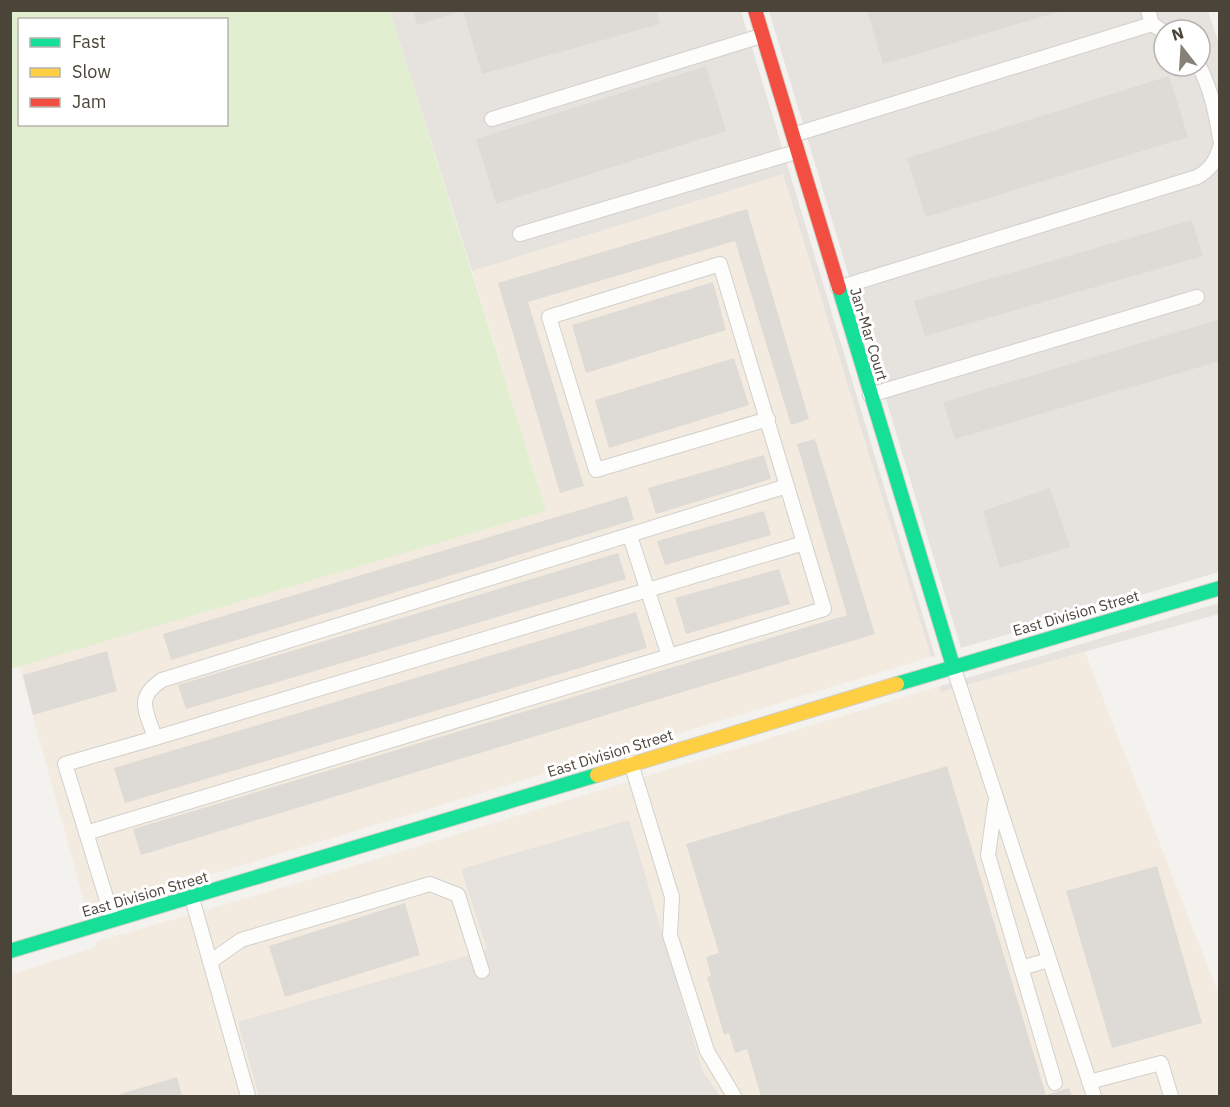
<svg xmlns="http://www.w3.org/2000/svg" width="1230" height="1107" font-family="'IBM Plex Sans',sans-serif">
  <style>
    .commercial { fill: #f3ebdf }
    .industrial { fill: #e6e2de; fill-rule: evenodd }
    .green { fill: #e1eecf; fill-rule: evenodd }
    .parking { fill: #e6e3df }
    .building { fill: #dedbd6 }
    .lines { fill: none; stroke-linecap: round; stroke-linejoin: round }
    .lane-casing { stroke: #d2d0cb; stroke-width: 16 }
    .fast-casing { stroke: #d3cfc5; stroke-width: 16 }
    .slow-casing { stroke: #d3cfc5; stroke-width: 16 }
    .jam-casing { stroke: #d3cfc5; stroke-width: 16 }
    .lane { stroke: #fdfdfc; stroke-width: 14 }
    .fast { stroke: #16e098; stroke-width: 14 }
    .slow { stroke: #ffcf43; stroke-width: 14 }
    .jam { stroke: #f24e42; stroke-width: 14 }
    .labels { text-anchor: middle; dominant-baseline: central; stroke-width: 6; stroke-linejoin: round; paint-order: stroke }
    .street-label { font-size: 15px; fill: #4b4439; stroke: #fff }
  </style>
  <rect width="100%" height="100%" fill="#f4f2ee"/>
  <g class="commercial">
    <polygon points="783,174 931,657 87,912 19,666 546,511 472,271"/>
    <polygon points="1085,652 1219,995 1219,1096 11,1096 10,975 96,947 95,942 298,883 940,686 942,691"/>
  </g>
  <g class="industrial">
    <polygon points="390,11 741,11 935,656 931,657 783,174 472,271"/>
    <path d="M769,11h439l12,36 -1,525 -258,76zM1164,30h36v36h-36z"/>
    <polygon points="1219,603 1219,614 941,692 940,686"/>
  </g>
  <path class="green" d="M11,10l379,1 156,500 -535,158zM20,20h206v104h-206z"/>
  <polygon class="parking" points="629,820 703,1072 720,1096 259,1096 238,1022 487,950 461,869"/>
  <g class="building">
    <polygon points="413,10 462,10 462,11 417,25"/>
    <polygon points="463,10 657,10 660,24 482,74"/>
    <polygon points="867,10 1060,10 1061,11 883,64"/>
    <polygon points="706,66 726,131 496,204 476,139"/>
    <polygon points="1169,76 1188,137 926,217 907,158"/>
    <polygon points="747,209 809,419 791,425 735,241 528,302 584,486 560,493 498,283"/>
    <polygon points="1192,220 1203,256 925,336 914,301"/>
    <polygon points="713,282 726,330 586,373 572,325"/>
    <polygon points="1220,319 1220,361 955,439 943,402"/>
    <polygon points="734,358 749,405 609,448 595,400"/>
    <polygon points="815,439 875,634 141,855 133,829 847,615 797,444"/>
    <polygon points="764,455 771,479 656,514 648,488"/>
    <polygon points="1050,488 1070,547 1000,568 983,511"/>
    <polygon points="627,496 634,520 171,660 163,634"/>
    <polygon points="764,511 771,535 665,565 657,541"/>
    <polygon points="618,553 626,579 186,709 178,685"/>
    <polygon points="779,569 790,604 686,634 675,598"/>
    <polygon points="636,612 647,648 125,803 114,768"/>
    <polygon points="107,651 117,691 33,715 23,675"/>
    <polygon points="947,766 1046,1095 1069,1088 1072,1096 761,1096 747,1049 735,1053 729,1033 724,1035 707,977 711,976 706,957 719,953 686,844"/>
    <polygon points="1157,866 1202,1023 1112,1048 1066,891"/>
    <polygon points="405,903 420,955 285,997 269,946"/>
    <polygon points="177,1077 182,1096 114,1096"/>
  </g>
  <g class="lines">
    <defs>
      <g id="lane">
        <polyline points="1148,10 1152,24 1164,32"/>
        <path d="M1199,66c12,23 17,47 21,73"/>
        <polyline points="492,119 761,36"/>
        <polyline points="793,135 1152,24"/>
        <polyline points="520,234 796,152"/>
        <path d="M838,288l359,-111c13,-7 19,-16 23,-30"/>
        <polyline points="870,395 1197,297"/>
        <polyline points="630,536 669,656"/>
        <polyline points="953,666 1094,1096"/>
        <polyline points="155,738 804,543"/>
        <polyline points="631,763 672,897 670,935 707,1051 734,1096"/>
        <polyline points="995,804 988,855 1055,1083"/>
        <polyline points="86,833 824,609 720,264 549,317 596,470 768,419"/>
        <polyline points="192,898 248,1096"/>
        <path d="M113,920l-48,-156 90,-26c-9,-28 -20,-40 7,-58l625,-194"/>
        <polyline points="210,962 241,940 430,884 458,895 482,971"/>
        <polyline points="1021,968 1049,960"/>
        <polyline points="1089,1082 1161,1063 1171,1096"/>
      </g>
      <g id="fast">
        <polyline points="839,288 953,666"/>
        <polyline points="897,684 1220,588"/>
        <polyline points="10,951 597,775"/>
      </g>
      <polyline id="slow" points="597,775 897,684"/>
      <polyline id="jam" points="755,10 839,288"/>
    </defs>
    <use href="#lane" class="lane-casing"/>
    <use href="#fast" class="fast-casing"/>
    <use href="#slow" class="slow-casing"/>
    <use href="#jam" class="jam-casing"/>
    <use href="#lane" class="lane"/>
    <use href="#fast" class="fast"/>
    <use href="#slow" class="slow"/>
    <use href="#jam" class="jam"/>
  </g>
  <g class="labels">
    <g class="street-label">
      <text transform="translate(869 334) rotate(73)">Jan-Mar Court</text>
      <text transform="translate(1076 613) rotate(-16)">East Division Street</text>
      <text transform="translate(610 753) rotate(-17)">East Division Street</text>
      <text transform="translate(145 894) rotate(-16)">East Division Street</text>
    </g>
  </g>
  <rect width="1230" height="1107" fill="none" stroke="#4b4439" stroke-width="24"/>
  <rect x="18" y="18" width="210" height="108" fill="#ffffff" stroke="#b7b4b0" stroke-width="1.5"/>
  <rect x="30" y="38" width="30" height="9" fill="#16e098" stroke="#b7b4b0" stroke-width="1.5"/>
  <text x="72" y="48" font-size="18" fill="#4b4439">Fast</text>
  <rect x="30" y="68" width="30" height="9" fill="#ffcf43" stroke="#b7b4b0" stroke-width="1.5"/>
  <text x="72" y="78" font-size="18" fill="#4b4439">Slow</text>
  <rect x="30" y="98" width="30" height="9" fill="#f24e42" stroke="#b7b4b0" stroke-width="1.5"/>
  <text x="72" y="108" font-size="18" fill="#4b4439">Jam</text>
  <g transform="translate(1182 48) rotate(343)"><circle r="28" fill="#ffffff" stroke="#b7b4b0" stroke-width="1.5"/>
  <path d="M0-4.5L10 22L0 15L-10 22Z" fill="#868178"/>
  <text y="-9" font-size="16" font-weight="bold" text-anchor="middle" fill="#4b4439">N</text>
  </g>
</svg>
